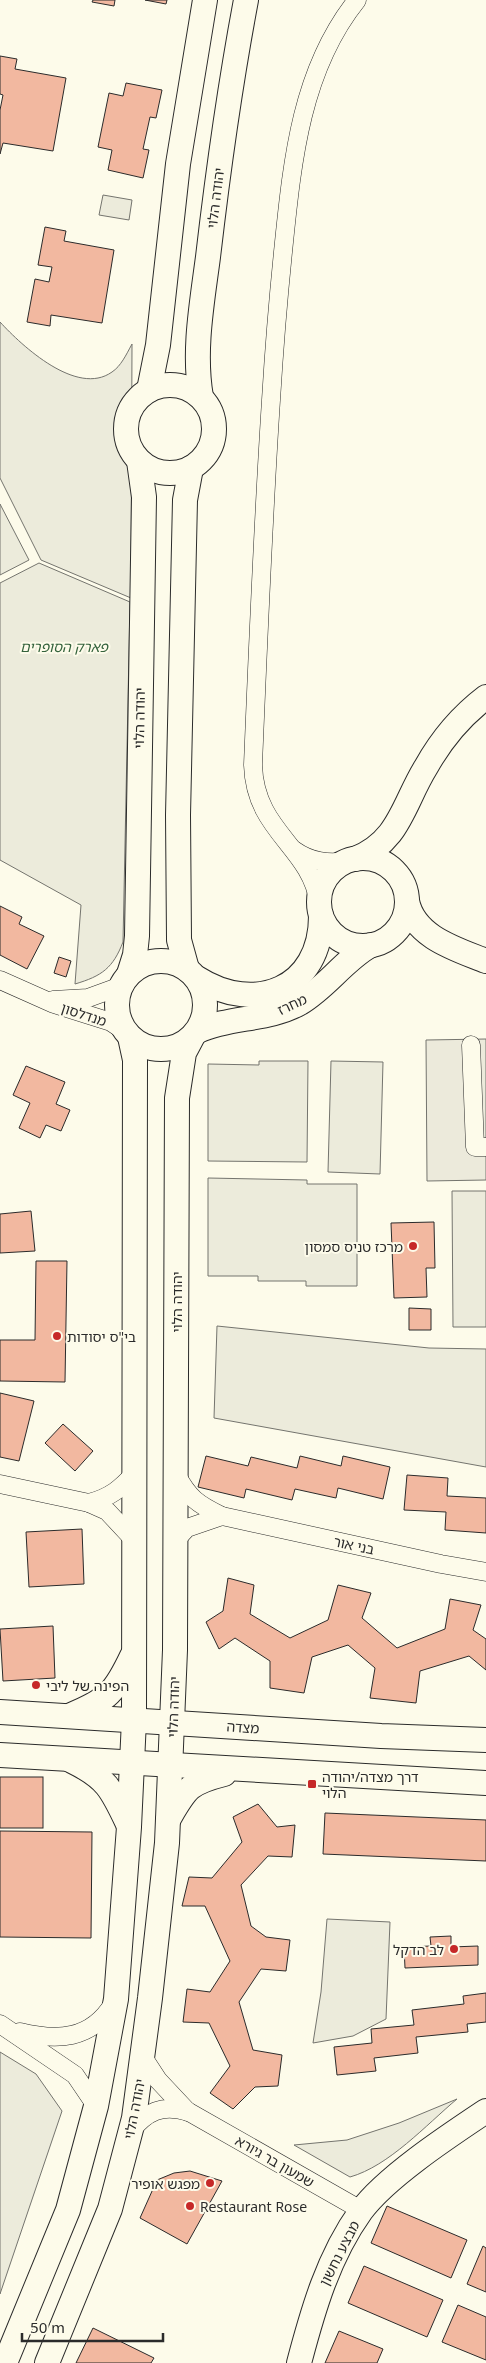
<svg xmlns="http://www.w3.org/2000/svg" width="486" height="2363" font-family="Georgia,'Noto Sans Hebrew',serif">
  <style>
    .green { fill: #ecebdb; stroke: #74746e }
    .parking { fill: #eceadb; stroke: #74746e }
    .building { fill: #f2b8a0; stroke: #2b2b2b }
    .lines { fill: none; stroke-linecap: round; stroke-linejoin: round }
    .street-casing { stroke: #2b2b2b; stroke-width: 19 }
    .secondary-casing { stroke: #2b2b2b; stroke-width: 26 }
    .street { stroke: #fdfbea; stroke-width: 18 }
    .secondary { stroke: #fdfbea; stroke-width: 24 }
    .poi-dot { fill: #c62828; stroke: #fdfbea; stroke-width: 2 }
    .labels { text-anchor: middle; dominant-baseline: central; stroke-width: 4; stroke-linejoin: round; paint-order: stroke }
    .street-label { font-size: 14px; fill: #2b2b2b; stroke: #fdfbea }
    .park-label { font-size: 14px; font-style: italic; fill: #34623c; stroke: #fdfbea }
    .poi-label { font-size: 14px; fill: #2b2b2b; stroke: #fdfbea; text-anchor: start }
  </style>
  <rect width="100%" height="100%" fill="#fdfbea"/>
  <g class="green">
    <polygon points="103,195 132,200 129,220 99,215"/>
    <path d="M0,322c22,24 77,75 112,50 9,-6 14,-17 20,-28l-1,254 -90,-38 -41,-82z"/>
    <polygon points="0,504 29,560 0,575"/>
    <path d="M39,563l91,39 -7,340c-10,26 -21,34 -48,42l6,-79 -81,-45v-277z"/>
    <polygon points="259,1061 308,1061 307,1162 208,1161 208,1064 259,1065"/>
    <polygon points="331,1061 383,1062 380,1174 328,1172"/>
    <polygon points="208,1178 307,1180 307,1184 357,1184 357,1286 306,1286 306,1281 258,1281 258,1276 208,1276"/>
    <polygon points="452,1191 486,1191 486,1327 453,1327"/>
    <polygon points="217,1326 429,1348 486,1349 486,1467 214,1418"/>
    <polygon points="327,1919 390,1922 386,2019 353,2036 313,2043 321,1992"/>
    <polygon points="0,2052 36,2074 62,2111 0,2294"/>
    <path d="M457,2099c-31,26 -68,67 -107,78l-56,-32 53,-5 52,-17z"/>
  </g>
  <polygon class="parking" points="486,1039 486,1180 427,1181 426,1040"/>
  <g class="building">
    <polygon points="93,0 115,0 114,6 92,2"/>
    <polygon points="145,0 167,0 166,4"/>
    <polygon points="0,56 17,59 15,69 66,78 53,151 3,143 0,154 0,110 3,95 0,94"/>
    <polygon points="126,83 162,90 156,118 150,117 143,149 149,150 143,178 108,170 112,150 98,147 109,93 123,96"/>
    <polygon points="45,227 66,231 64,241 114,250 102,323 51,315 50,326 27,322 35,279 49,282 52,267 38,265"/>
    <polygon points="0,906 22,917 19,924 44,936 27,969 0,955"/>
    <polygon points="59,957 71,961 66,977 54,973"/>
    <polygon points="26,1066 65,1082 56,1104 70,1110 61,1131 46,1125 40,1138 19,1128 30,1103 13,1095"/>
    <polygon points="31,1211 35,1251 0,1253 0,1214"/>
    <polygon points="434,1222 435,1268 426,1268 427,1297 394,1298 391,1223"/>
    <polygon points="36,1261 67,1261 65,1382 0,1381 0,1340 35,1340"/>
    <polygon points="409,1308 431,1309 431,1330 409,1330"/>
    <polygon points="0,1393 34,1401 19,1461 0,1457"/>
    <polygon points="63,1424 93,1451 75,1471 45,1443"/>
    <polygon points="206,1456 248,1466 251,1457 297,1468 300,1456 341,1466 343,1456 390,1467 383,1499 338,1488 336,1498 295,1489 292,1500 246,1489 244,1498 198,1487"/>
    <polygon points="407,1475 448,1478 447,1496 486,1498 486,1533 445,1530 446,1512 404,1510"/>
    <polygon points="82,1529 84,1584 29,1587 26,1532"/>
    <polygon points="228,1578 254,1585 250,1614 290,1638 328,1620 338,1585 371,1593 362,1618 397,1648 445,1629 450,1599 481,1605 473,1630 486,1639 486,1670 469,1656 420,1671 416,1703 370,1698 375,1668 348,1645 312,1657 304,1693 270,1688 270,1661 235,1638 219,1649 206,1622 223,1611"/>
    <polygon points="53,1626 55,1678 3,1681 0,1629"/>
    <rect x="0" y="1777" width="43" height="51"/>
    <polygon points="258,1804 277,1827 295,1825 292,1857 268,1856 241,1885 251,1926 266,1937 290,1940 286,1971 261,1969 239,2002 253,2050 282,2055 278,2086 255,2087 233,2109 210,2093 230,2066 209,2023 183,2022 187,1989 210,1992 230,1961 205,1906 182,1906 189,1877 212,1878 242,1842 233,1817"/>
    <polygon points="325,1813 486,1820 486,1861 323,1854"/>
    <polygon points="0,1831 92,1832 91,1938 0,1937"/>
    <polygon points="451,1936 451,1947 478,1946 478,1965 405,1968 404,1947 431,1946 430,1937"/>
    <polygon points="486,1993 486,2022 467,2024 468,2032 416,2037 418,2053 374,2058 376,2071 337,2075 334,2047 372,2043 371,2029 414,2025 412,2010 464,2004 463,1996"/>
    <polygon points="190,2171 222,2181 187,2244 140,2218 157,2180 174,2173"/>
    <polygon points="387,2206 467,2240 451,2278 371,2243"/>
    <polygon points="483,2246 486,2248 486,2292 467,2284"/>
    <polygon points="364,2266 443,2300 427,2337 348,2303"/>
    <polygon points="458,2305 486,2317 486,2360 442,2342"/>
    <polygon points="93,2328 154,2358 151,2363 76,2363"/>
    <polygon points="339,2331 383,2349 377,2363 325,2363"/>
  </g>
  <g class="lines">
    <defs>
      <g id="street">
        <path d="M294,850c17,12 34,14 54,11"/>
        <path d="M319,903c-9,-57 -64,-71 -66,-138 5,-122 10,-243 18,-365 3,-49 7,-99 12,-148 9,-88 17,-181 74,-252"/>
        <polyline points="0,980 54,1004 111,1022 126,1032"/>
        <polyline points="53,1000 88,998 121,986"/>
        <polyline points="471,1045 475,1147 486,1147"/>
        <path d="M176,1474c13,24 21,30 46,42l219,48 45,8"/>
        <polyline points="0,1484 89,1503 107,1511 135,1541"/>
        <path d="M89,1503c22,-6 31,-14 46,-30"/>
        <polyline points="175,1541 187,1528 222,1516"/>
        <polyline points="0,2024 75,2075 96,2106"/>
        <path d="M20,2032c37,9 71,8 93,-28"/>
        <polyline points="143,2057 158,2080 188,2112"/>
        <path d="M130,2132c17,-21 32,-28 59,-20l172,98"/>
      </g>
      <g id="secondary">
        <circle cx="170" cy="429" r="44"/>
        <polyline points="149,390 158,345 178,164 205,0"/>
        <path d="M201,397c-8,-46 1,-94 7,-140 10,-86 22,-172 38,-257"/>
        <circle cx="363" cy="902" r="44"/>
        <path d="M355,859c45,-18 48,-55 71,-92 15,-27 35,-51 60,-70"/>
        <path d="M407,901c7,36 49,48 79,60"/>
        <circle cx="161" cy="1005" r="44"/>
        <polyline points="187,969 179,940 178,815 185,500 191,468"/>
        <polyline points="129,974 135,955 137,936 144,497 139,461"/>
        <path d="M197,978c58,37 124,11 124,-62"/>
        <path d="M198,1031c33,-15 70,-10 102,-28 27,-16 44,-43 71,-58"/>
        <polyline points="0,1712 381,1736 486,1740"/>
        <path d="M71,1715c37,-15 44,-23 61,-59"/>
        <polyline points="0,1755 486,1783"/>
        <path d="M72,1761c35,17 40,29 56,63"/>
        <path d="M168,1820c18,-31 20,-37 56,-46"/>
        <polyline points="5,2363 68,2210 96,2106 116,1999 129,1827 134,1720 135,1060 130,1037"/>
        <polyline points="47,2363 110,2209 134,2118 150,1998 167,1843 175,1650 177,1098 184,1053 193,1036"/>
        <path d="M299,2363c14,-53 29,-106 62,-152 25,-34 89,-76 125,-100"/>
      </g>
    </defs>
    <use href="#street" class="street-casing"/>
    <use href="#secondary" class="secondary-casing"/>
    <use href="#street" class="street"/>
    <use href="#secondary" class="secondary"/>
  </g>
  <g class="poi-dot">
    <circle cx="413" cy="1246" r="5"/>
    <circle cx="57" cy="1336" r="5"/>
    <circle cx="36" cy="1685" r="5"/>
    <rect x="307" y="1779" width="10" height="10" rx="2.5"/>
    <circle cx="454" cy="1949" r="5"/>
    <circle cx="210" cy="2183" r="5"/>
    <circle cx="190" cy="2206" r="5"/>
  </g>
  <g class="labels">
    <g class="street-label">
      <text transform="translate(215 198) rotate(-83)">יהודה הלוי</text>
      <text transform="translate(139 718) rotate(-89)">יהודה הלוי</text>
      <text transform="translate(292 1004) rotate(-25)">מחרז</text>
      <text transform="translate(84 1014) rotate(18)">מנדלסון</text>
      <text transform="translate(176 1302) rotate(-90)">יהודה הלוי</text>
      <text transform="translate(354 1545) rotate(12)">בני אור</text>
      <text transform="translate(173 1707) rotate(-88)">יהודה הלוי</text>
      <text transform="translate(243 1727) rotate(4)">מצדה</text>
      <text transform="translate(134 2109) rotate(-79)">יהודה הלוי</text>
      <text transform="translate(275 2161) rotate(30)">שמעון בר גיורא</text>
      <text transform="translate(339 2253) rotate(-63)">מבצע נחשון</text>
    </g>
    <g class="park-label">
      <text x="64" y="646">פארק הסופרים</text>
    </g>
    <g class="poi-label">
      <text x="403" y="1246" text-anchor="end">מרכז טניס סמסון</text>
      <text x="67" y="1336">בי"ס יסודות</text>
      <text x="46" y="1685">הפינה של ליבי</text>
      <text x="322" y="1776">דרך מצדה/יהודה<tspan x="322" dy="16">הלוי</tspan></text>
      <text x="444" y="1949" text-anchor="end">לב הדקל</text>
      <text x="200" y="2183" text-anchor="end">מפגש אופיר</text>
      <text x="200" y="2206">Restaurant Rose</text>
    </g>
  </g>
  <path d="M22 2333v8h141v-8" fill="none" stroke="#2b2b2b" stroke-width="2.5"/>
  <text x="30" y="2333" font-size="15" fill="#2b2b2b" stroke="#fdfbea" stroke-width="4" paint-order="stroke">50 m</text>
</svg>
